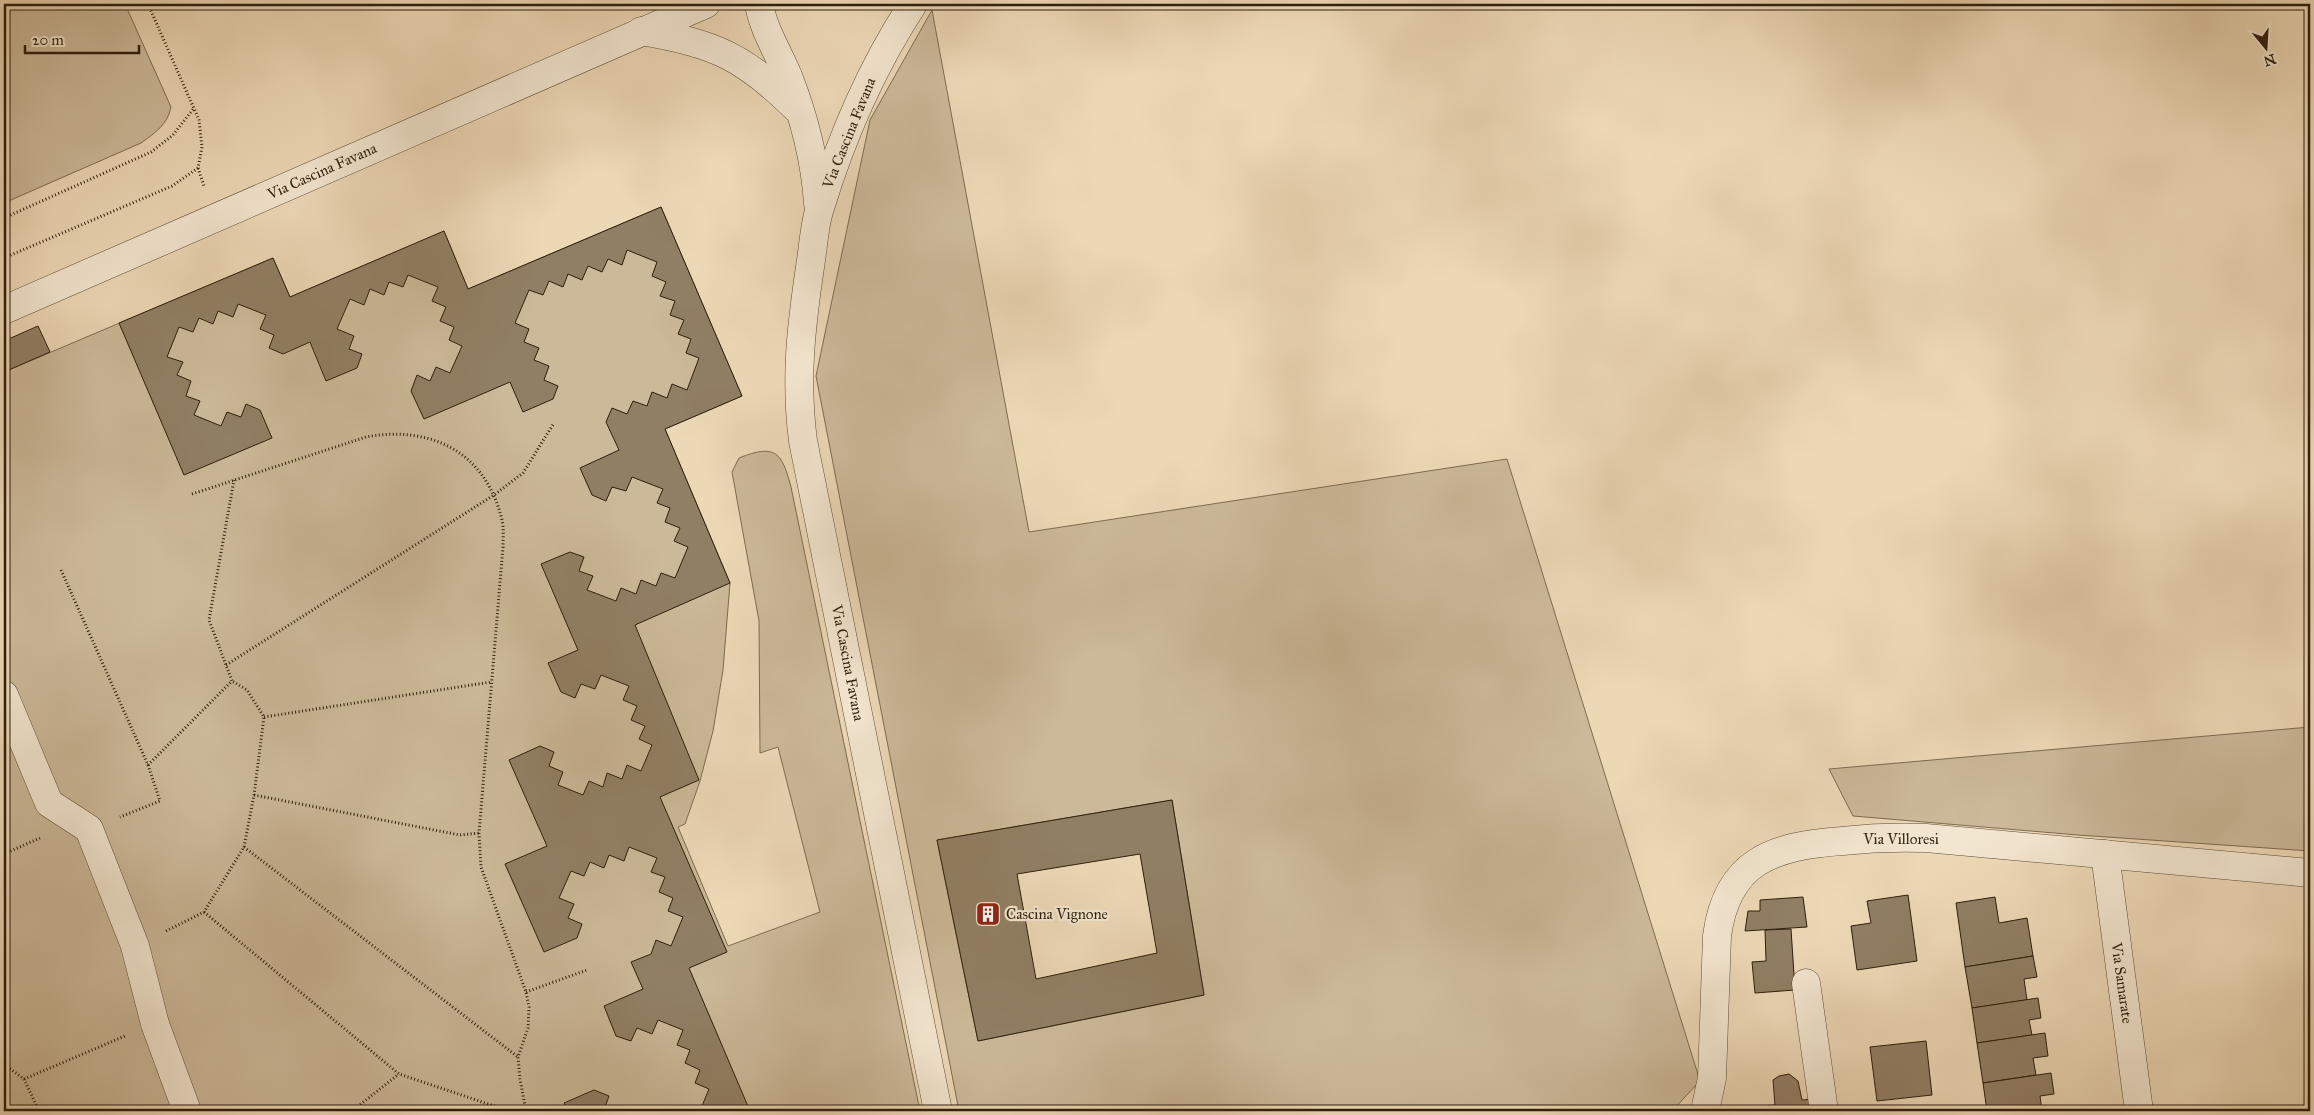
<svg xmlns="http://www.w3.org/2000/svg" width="2314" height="1115" font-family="'IM FELL Great Primer',serif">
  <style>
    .green { fill: #ccb999; stroke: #7c6c52; fill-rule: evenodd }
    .building { fill: #917f64; stroke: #2d1f0c; fill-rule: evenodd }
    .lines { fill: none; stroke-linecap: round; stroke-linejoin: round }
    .minor-casing { stroke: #5d4d36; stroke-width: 29 }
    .path { stroke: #2d1f0c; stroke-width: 3; stroke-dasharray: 1 2.5; stroke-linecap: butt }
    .minor { stroke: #f3e6d0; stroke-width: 28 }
    .labels { text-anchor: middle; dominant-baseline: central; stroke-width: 4.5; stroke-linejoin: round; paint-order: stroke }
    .street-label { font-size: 15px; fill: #2d1f0c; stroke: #f3e6d0 }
    .poi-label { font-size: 15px; fill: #2d1f0c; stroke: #f3e6d0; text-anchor: start }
  </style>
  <rect width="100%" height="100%" fill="#edd8b6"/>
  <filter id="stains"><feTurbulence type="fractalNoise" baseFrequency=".004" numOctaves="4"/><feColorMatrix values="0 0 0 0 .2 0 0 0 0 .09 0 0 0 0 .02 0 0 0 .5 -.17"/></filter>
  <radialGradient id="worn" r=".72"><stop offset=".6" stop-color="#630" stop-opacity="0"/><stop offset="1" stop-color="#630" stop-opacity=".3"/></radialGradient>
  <g class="green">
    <path d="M4,4h121l46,103c-3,17 -16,26 -30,36l-137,60z"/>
    <path d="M932,10l97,522 478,-73 193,622 -28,30h-713l-143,-735 54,-256zM1172,800l32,195 -226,46 -41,-201z"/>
    <path d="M661,207l81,189 -77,33 65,154 -7,87 -10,61 -13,50 -15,43 -7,3 50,119 92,-34 -42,-165 -18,6 -1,-132 -27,-149 7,-14c37,-15 43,-5 52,29l129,624h-916v-739l269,-114 17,39 154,-66 24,58z"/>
    <polygon points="2310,727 2310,851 2078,835 1853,816 1829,769"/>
  </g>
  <g class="building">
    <polygon points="661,207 742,396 665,429 730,583 635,625 699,780 660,797 727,952 689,968 750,1111 700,1111 709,1089 695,1083 700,1070 685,1063 690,1050 677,1045 683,1030 658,1020 652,1034 637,1028 631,1041 616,1036 604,1006 643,989 631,962 651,954 656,940 671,946 683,917 668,911 673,898 659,892 665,877 651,872 657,858 629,847 624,861 609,855 604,868 590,862 584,876 571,871 559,898 574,904 568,918 582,924 577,938 544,952 505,864 547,846 509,760 540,746 554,752 549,766 563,772 558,785 583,795 589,781 603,787 607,773 622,779 627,765 641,771 652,745 639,739 645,726 631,720 637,706 623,700 629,686 601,675 595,689 581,684 575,698 561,692 548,663 578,650 541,564 570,552 584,557 579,571 593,576 587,590 616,601 621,588 636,594 641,580 656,586 661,573 675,578 688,547 674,541 680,528 665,522 670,508 657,503 663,489 632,477 626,491 612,487 606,501 592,495 580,468 619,450 606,422 612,408 627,414 633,401 647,406 652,392 667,398 672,384 687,390 699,358 686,353 691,339 678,334 684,320 670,315 675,301 660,296 666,282 652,276 657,262 627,250 622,265 608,259 602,272 588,266 582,280 568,274 563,287 549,281 543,295 529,290 515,323 529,329 524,342 539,348 534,360 549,366 544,380 558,386 553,399 523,412 510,382 424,419 411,391 417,375 430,381 436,367 450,373 462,346 449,340 454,327 440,321 446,307 432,301 438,287 408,275 403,287 389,282 384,295 370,289 364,305 350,299 337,329 354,336 349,349 362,354 357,368 326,381 310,342 283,354 269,348 274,335 260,329 266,315 238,304 233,317 218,311 213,324 199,318 193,332 179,327 167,357 183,362 177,375 191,381 186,396 200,401 194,415 221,426 227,412 241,417 246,404 260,410 272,438 184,475 119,323 273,258 290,297 444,231 468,289"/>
    <polygon points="38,326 50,352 4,372 4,341"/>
    <path d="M1172,800l32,195 -226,46 -41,-201zM1140,854l17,99 -121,26 -19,-105z"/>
    <polygon points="1908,895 1917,961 1857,970 1851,926 1871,923 1867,901"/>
    <polygon points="1803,897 1807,927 1745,931 1748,911 1760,911 1760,900"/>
    <polygon points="1995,897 1999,923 2027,918 2033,956 1965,967 1956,903"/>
    <polygon points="1791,929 1795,990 1755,993 1752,962 1766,961 1765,930"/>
    <polygon points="2033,956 2037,977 2024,979 2027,1000 1972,1008 1965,967"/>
    <polygon points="2038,998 2041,1018 2029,1020 2032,1035 1977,1043 1972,1008"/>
    <polygon points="2045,1033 2048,1056 2033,1058 2036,1075 1983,1083 1977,1043"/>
    <polygon points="1926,1041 1932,1095 1877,1101 1870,1047"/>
    <polygon points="2051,1073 2054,1094 2040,1096 2042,1111 1987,1111 1983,1083"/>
    <polygon points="1789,1074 1798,1081 1802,1100 1813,1099 1815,1111 1758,1111 1758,1106 1775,1105 1773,1080 1779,1076"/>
    <polygon points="594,1090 609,1096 604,1110 606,1111 568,1111 564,1103"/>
  </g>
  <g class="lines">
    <defs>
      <g id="minor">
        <path d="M759,4c4,25 19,48 29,72 16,41 27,83 30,127"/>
        <path d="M913,4c-41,63 -72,134 -94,207 -5,17 -6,38 -9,56 -9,61 -15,112 -7,174l135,670"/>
        <path d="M641,31c75,13 102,25 156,78"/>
        <polyline points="4,310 706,4"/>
        <polyline points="4,695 49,803 89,829 135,946 155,1024 187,1111"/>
        <polyline points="2105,854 2139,1111"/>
        <polyline points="1806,983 1824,1111"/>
        <path d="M1705,1111l7,-33 5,-142c10,-76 57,-90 125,-95 28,-3 56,-4 84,-3l384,35"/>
      </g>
    </defs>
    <use href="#minor" class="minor-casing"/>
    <g class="path">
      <polyline points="198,168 204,186"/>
      <polyline points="4,218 151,152 173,135 194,108"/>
      <polyline points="4,258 172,186 198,168 202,147 199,120 148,4"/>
      <path d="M192,494l174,-57c65,-12 120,15 136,83 2,8 1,18 1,27l-24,286 2,34 45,125 3,15 -1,21 -10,29 2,22 6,32"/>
      <polyline points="61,570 148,765 160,801 120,817"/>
      <polyline points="226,665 494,495 523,473 554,423"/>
      <polyline points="264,717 491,682"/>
      <polyline points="148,765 232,681 209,620 234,480"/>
      <polyline points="254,795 460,835 479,833"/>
      <polyline points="244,847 518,1057"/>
      <polyline points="4,854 40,838"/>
      <polyline points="204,912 399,1074 500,1108 525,1108"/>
      <polyline points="166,931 204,912 244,847 254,795 264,717 247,690 232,681"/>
      <polyline points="526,992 587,970"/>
      <polyline points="4,1056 9,1068 24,1079 39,1111"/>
      <polyline points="24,1079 125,1036"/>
      <polyline points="352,1111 399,1074"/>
    </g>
    <use href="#minor" class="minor"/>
  </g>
  <defs>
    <symbol id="building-square" viewBox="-11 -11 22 22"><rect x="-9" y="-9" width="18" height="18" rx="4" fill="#8f2418" stroke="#f3e6d0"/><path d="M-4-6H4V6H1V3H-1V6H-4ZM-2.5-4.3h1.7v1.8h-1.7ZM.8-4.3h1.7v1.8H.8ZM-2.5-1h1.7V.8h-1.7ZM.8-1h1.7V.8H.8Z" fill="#fff"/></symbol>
  </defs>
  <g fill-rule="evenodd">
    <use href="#building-square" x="974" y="900" width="28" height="28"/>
  </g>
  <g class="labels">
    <g class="street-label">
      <text transform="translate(849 133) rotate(-68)">Via Cascina Favana</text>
      <text transform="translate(322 171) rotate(-24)">Via Cascina Favana</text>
      <text transform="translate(848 663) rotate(79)">Via Cascina Favana</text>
      <text x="1901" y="839">Via Villoresi</text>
      <text transform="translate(2122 983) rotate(82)">Via Samarate</text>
    </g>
    <g class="poi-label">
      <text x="1006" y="914">Cascina Vignone</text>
    </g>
  </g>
  <rect width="2314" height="1115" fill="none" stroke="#edd8b6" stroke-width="20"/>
  <rect x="5" y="5" width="2304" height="1105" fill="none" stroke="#2d1f0c" stroke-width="2.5"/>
  <rect x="10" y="10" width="2294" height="1095" fill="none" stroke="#2d1f0c"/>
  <g transform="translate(2266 48) rotate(162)" stroke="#f3e6d0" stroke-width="4" paint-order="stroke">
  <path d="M0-4L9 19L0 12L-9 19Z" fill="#2d1f0c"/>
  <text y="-8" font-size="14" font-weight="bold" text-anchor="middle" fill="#2d1f0c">N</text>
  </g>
  <path d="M25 45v8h114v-8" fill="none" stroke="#2d1f0c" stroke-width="2.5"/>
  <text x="32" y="45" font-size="15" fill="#2d1f0c" stroke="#f3e6d0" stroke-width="4" paint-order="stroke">20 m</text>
  <rect width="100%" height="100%" filter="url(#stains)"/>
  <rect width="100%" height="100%" fill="url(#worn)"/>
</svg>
